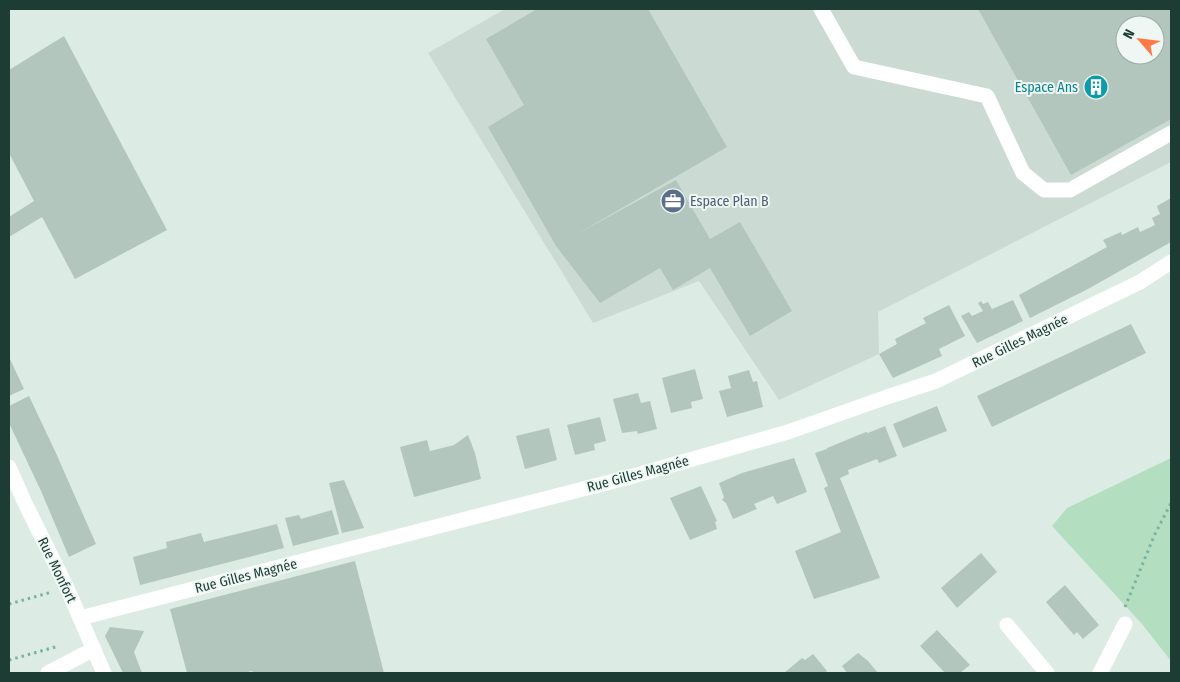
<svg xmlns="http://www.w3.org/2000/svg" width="1180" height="682" font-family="'Fira Sans Condensed',sans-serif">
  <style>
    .built { fill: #cbdbd4; fill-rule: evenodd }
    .pitch { fill: #b3dfc0 }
    .building { fill: #b2c6be; fill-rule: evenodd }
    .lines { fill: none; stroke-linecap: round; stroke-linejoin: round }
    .path { stroke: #7ab2a2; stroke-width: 3; stroke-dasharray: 2.5 4; stroke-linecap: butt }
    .minor { stroke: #fff; stroke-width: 15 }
    .labels { text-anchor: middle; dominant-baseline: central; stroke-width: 4; stroke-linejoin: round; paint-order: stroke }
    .culture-label { font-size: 14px; fill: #0d838f; stroke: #eef7f3; text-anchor: end }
    .service-label { font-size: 14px; fill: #4e5e75; stroke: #eef7f3; text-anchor: start }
    .street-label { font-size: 14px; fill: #1d3c34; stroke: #eef7f3 }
  </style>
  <rect width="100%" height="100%" fill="#ddebe5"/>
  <path class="built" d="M505,9h666v153l-293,150 1,42 -100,46 -80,-119 -106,42 -165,-270zM1125,25h30v30h-30z"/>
  <polygon class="pitch" points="1171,458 1171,661 1142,624 1052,526 1067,508"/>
  <g class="building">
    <polygon points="537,9 648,9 727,147 577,234 676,180 710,239 740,222 792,311 750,336 710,268 673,290 660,268 600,303 556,246 488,127 524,105 486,39"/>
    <path d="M978,9h193v110l-100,56zM1125,25h30v30h-30z"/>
    <polygon points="64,36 167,230 75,279 42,217 9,237 9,217 34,201 9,153 9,70"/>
    <polygon points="1171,198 1171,242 1088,289 1030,318 1019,295 1107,247 1103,240 1121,232 1122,235 1138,227 1140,232 1155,225 1152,218 1160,214 1157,206"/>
    <polygon points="1013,300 1023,321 977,343 961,316 969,312 972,316 983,311 978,303 981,301 983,304 988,302 992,309"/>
    <polygon points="949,305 965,336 939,349 942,356 893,378 879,354 897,344 895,339 926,323 923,318"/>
    <polygon points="1131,324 1146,353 992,427 977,396"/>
    <polygon points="9,357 24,389 9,396"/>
    <polygon points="695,369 703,399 691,402 692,408 671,413 662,378"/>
    <polygon points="749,370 753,382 757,381 763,407 727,417 719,391 731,388 728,376"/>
    <polygon points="638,393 641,403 650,401 657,429 638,434 637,431 622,433 613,399"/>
    <polygon points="29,396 55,451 96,544 69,557 41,491 9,423 9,406"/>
    <polygon points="937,406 947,431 903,448 893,424"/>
    <polygon points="600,417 606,441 594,444 595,450 575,455 567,425"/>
    <polygon points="885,426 897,456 879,463 877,459 848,470 849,474 840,478 880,578 814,599 795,551 841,532 824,488 828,486 815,453 827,449 827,448 866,432 868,433"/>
    <polygon points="549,428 557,460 525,469 516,436"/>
    <polygon points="468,435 475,453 481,479 414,497 400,447 427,440 430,451 454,445"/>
    <polygon points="794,458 807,492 777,504 773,496 754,504 757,509 733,519 726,503 722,500 724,497 719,483 742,473"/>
    <polygon points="344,480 364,528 342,533 329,483"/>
    <polygon points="701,486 717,521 715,522 717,529 690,540 670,498"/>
    <polygon points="332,510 339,534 293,546 285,518 299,515 301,519"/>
    <polygon points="277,524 284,548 140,585 133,557 167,548 166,542 201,533 204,542"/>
    <polygon points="981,553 997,572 957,608 941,588"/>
    <polygon points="355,561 384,673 253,673 252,671 244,673 187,673 170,609"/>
    <polygon points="1065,585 1099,625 1083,639 1077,632 1074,635 1046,602"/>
    <polygon points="110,627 144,631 134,652 142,673 123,673 105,636"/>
    <polygon points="937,630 970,665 960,673 945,673 920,646"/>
    <polygon points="858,653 868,661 878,673 847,673 842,666"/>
    <polygon points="813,654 827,671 825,673 784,673 802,658 805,660"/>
  </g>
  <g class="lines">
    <g class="path">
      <polyline points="9,604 52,592"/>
      <polyline points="1125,607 1154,536 1171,503"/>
      <polyline points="9,660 59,646"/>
    </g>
    <g class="minor">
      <polyline points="821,9 854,67 987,96 1023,173 1044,190 1070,190 1171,133"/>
      <polyline points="9,467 24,501 67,588 104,673"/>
      <polyline points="80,618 626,478 788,432 887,397 936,381 1140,282 1171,262"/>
      <polyline points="1007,625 1047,673"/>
      <polyline points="48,673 94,649"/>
      <polyline points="1100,673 1125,624"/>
    </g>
  </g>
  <defs>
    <symbol id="building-disc" viewBox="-11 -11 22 22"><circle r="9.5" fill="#0f9aa8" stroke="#eef7f3"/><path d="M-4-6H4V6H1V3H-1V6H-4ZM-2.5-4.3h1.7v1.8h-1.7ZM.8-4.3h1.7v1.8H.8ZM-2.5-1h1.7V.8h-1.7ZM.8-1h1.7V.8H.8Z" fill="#fff"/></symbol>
    <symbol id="office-disc" viewBox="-11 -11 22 22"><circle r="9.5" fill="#5c6f8a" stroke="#eef7f3"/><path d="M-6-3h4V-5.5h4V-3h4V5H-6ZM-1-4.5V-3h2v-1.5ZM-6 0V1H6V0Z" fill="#fff"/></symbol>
  </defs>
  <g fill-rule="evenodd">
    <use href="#building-disc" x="1082" y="73" width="28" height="28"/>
    <use href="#office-disc" x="659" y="187" width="28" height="28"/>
  </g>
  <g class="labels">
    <g class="culture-label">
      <text x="1078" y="87">Espace Ans</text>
    </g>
    <g class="service-label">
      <text x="690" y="201">Espace Plan B</text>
    </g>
    <g class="street-label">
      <text transform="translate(1020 341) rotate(-26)">Rue Gilles Magnée</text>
      <text transform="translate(638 474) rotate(-15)">Rue Gilles Magnée</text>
      <text transform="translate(57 570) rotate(64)">Rue Monfort</text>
      <text transform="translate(246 576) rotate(-14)">Rue Gilles Magnée</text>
    </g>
  </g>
  <rect width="1180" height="682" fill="none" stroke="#1d3c34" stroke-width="20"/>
  <g transform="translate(1140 40) rotate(298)"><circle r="24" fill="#eef7f3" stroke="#9aaca7"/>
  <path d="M0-4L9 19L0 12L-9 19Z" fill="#ff7947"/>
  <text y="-8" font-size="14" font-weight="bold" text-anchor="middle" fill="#1d3c34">N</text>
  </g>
</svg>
